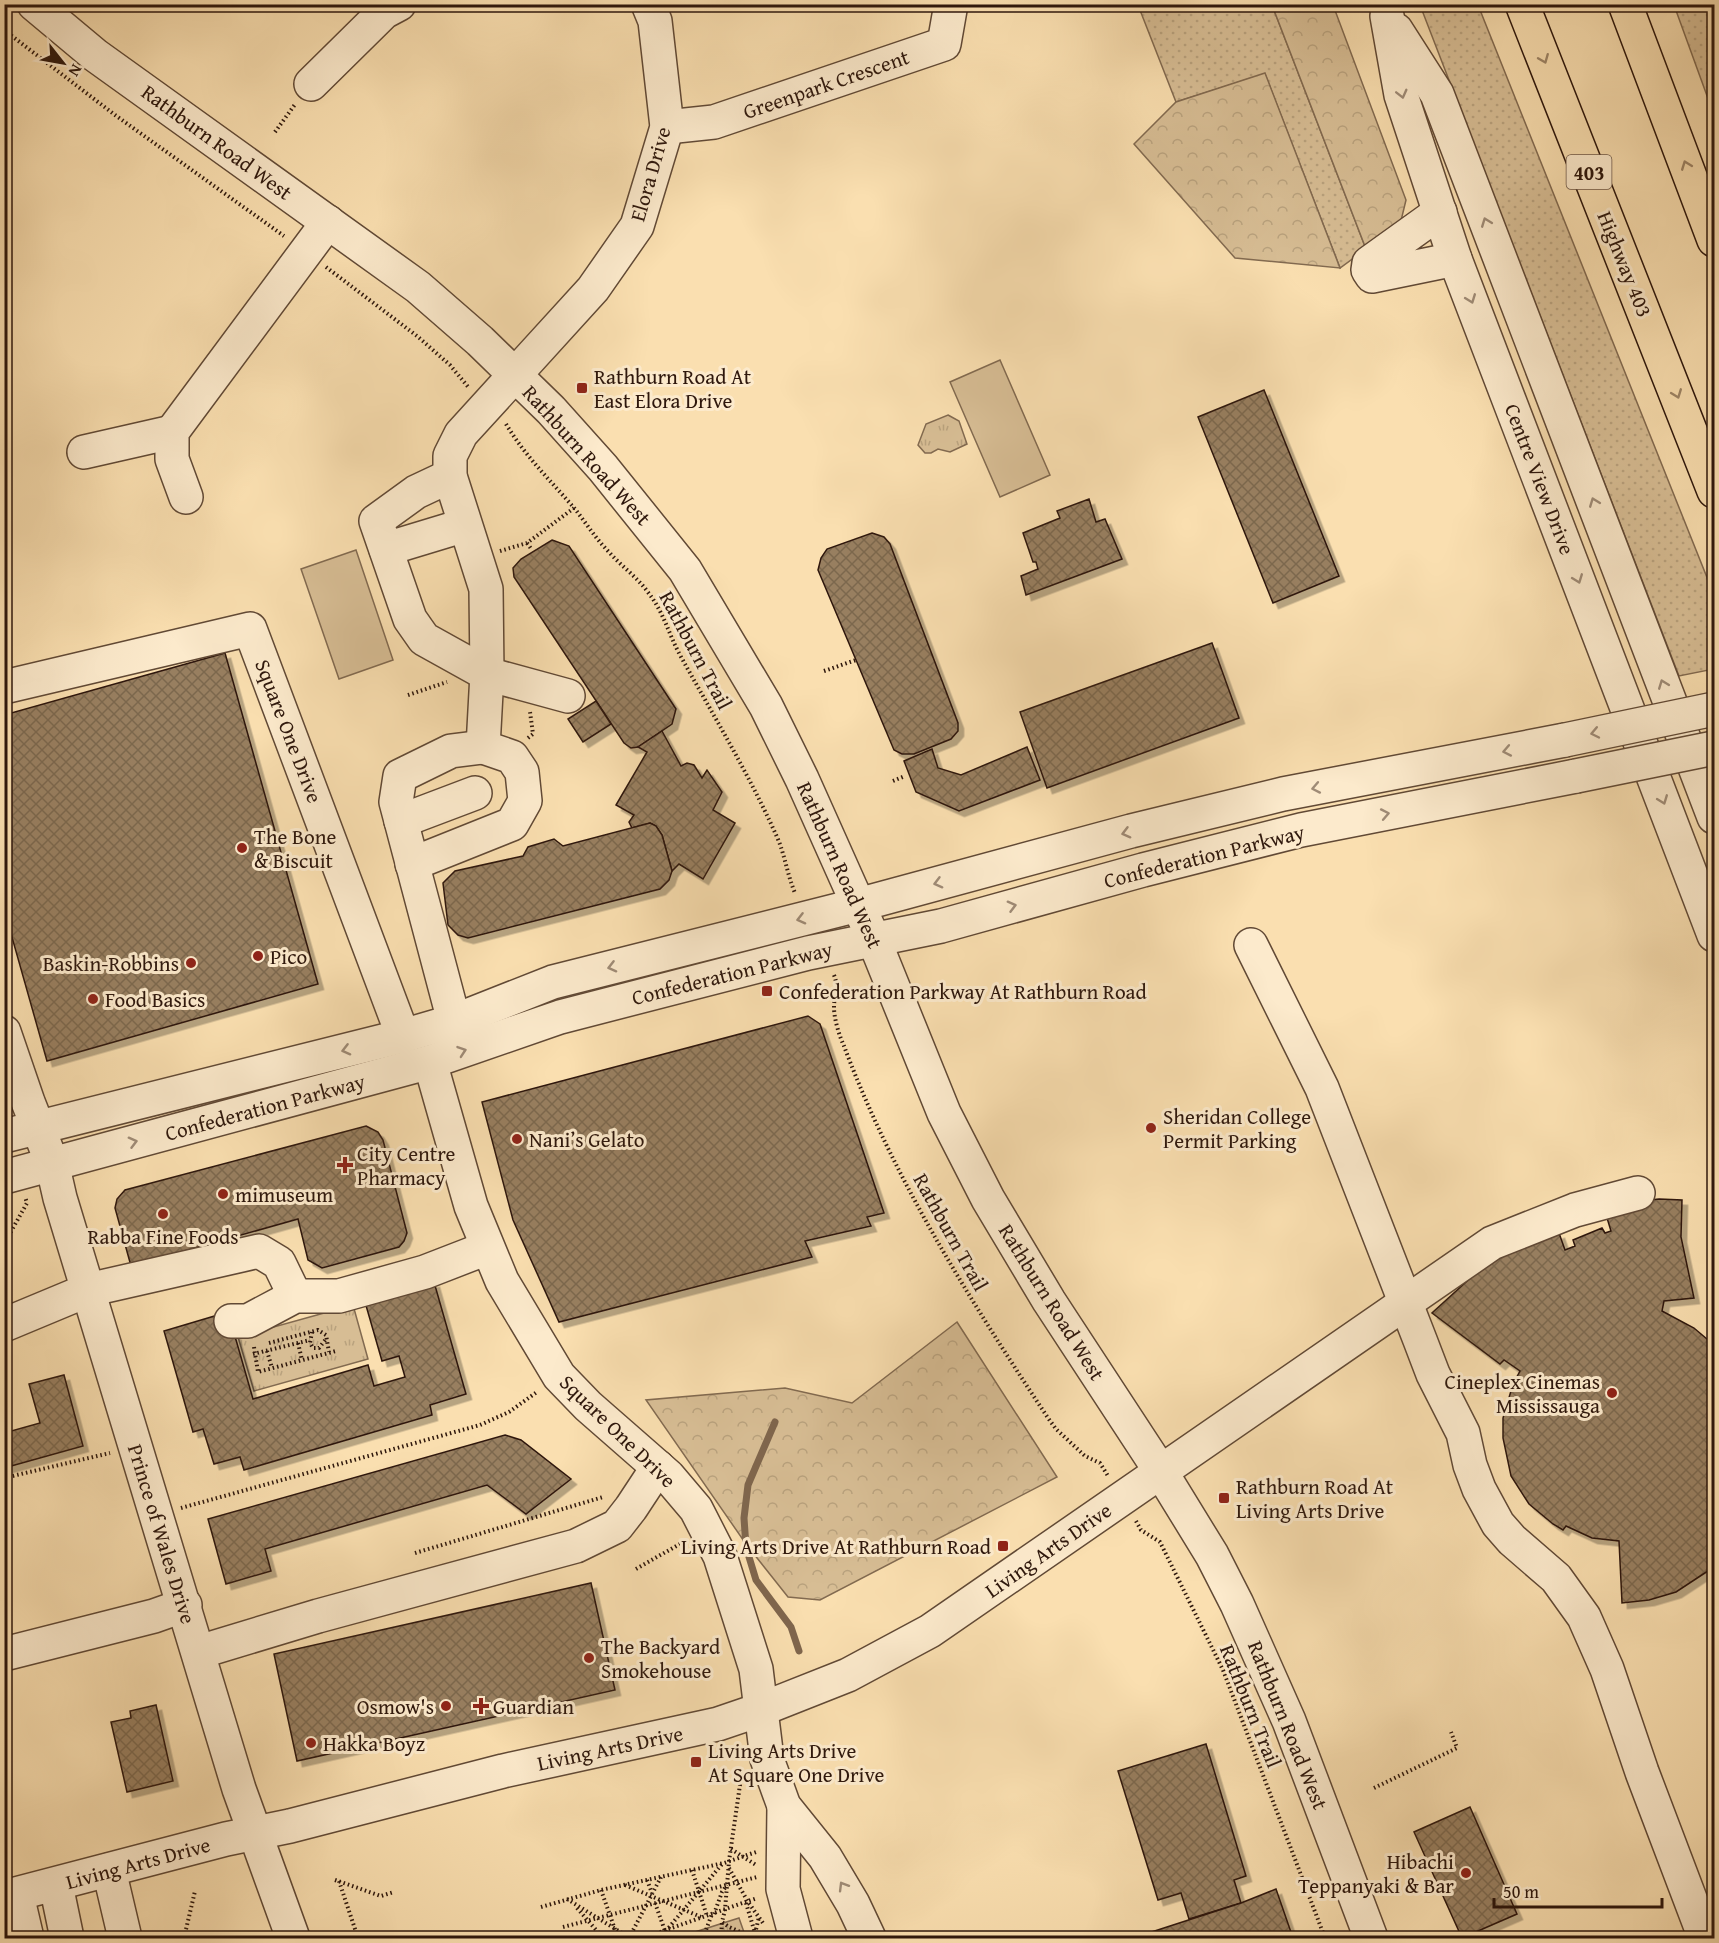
<svg xmlns="http://www.w3.org/2000/svg" width="1719" height="1943" font-family="'Gentium Book Plus',serif">
  <style>
    .grass { fill: url(#grass-dots); stroke: #826a50; stroke-width: 1.5 }
    .forest { fill: url(#forest-crowns); stroke: #826a50; stroke-width: 1.5 }
    .park { fill: url(#park-tufts); stroke: #826a50; stroke-width: 1.5 }
    .garden { fill: #d7bd94; stroke: #826a50; stroke-width: 1.5 }
    .lines { fill: none; stroke-linecap: round; stroke-linejoin: round }
    .stream { stroke: #7f664d; stroke-width: 7 }
    .building { fill: url(#building-cross-hatch); stroke: #2e170c; stroke-width: 1.5; filter: url(#shadow) }
    .minor-casing { stroke: #614935; stroke-width: 36 }
    .highway-casing { stroke: #2e170c; stroke-width: 36 }
    .path { stroke: #2e170c; stroke-width: 4; stroke-dasharray: 1.5 3; stroke-linecap: butt }
    .minor { stroke: #fceacc; stroke-width: 33 }
    .highway { stroke: #fadfb0; stroke-width: 33 }
    .minor-bridge-casing { stroke: #614935; stroke-width: 36; stroke-linecap: butt }
    .minor-bridge { stroke: #fceacc; stroke-width: 33 }
    .oneway { stroke: #9e8566 }
    .oneway2 { stroke: #9f8b76 }
    .poi-dot { fill: #8f2418; stroke: #fceacc; stroke-width: 2 }
    .labels { text-anchor: middle; dominant-baseline: central; stroke-width: 6; stroke-linejoin: round; paint-order: stroke }
    .shield { fill: #fceacc; stroke: #6c5646; stroke-width: 1.5 }
    .shield-label { font-size: 20px; font-weight: bold; fill: #2e170c }
    .street-label { font-size: 21px; fill: #2e170c; stroke: #fceacc }
    .poi-label { font-size: 21px; fill: #2e170c; stroke: #fceacc; text-anchor: start }
  </style>
  <defs>
    <pattern id="grass-dots" width="8" height="8" patternUnits="userSpaceOnUse" patternTransform="scale(1.5)"><rect width="8" height="8" fill="#d7bd94"/><path d="M2 2h.1M6 6h.1" fill="none" stroke="#b9a27e" stroke-width="1.8" stroke-linecap="round"/></pattern>
    <pattern id="forest-crowns" width="20" height="18" patternUnits="userSpaceOnUse" patternTransform="scale(1.5)"><rect width="20" height="18" fill="#d7bd94"/><path d="M2 6a3 3 0 1 1 6 0M12 15a3 3 0 1 1 6 0" fill="none" stroke="#b9a27e"/></pattern>
    <pattern id="park-tufts" width="24" height="20" patternUnits="userSpaceOnUse" patternTransform="scale(1.5)"><rect width="24" height="20" fill="#d7bd94"/><path d="M3 7l-1-3M5 7V3M7 7l1-3M15 17l-1-3M17 17v-4M19 17l1-3" fill="none" stroke="#b9a27e"/></pattern>
    <pattern id="building-cross-hatch" width="8" height="8" patternUnits="userSpaceOnUse" patternTransform="scale(1.5)"><rect width="8" height="8" fill="#987f61"/><path d="M0 0l8 8M0 8l8-8" fill="none" stroke="#7c674e"/></pattern>
    <filter id="shadow"><feDropShadow dx="5.5" dy="5.5" stdDeviation="0" flood-color="#0004"/></filter>
  </defs>
  <rect width="100%" height="100%" fill="#fadfb0"/>
  <filter id="stains"><feTurbulence type="fractalNoise" baseFrequency=".00333" numOctaves="4"/><feColorMatrix values="0 0 0 0 .2 0 0 0 0 .09 0 0 0 0 .02 0 0 0 .5 -.17"/></filter>
  <radialGradient id="worn" r=".72"><stop offset=".6" stop-color="#630" stop-opacity="0"/><stop offset="1" stop-color="#630" stop-opacity=".3"/></radialGradient>
  <g class="grass">
    <polygon points="1138,5 1272,5 1366,249 1340,268 1265,74 1176,102"/>
    <polygon points="1420,5 1478,5 1714,595 1714,669 1679,676"/>
    <polygon points="1674,5 1714,5 1714,115"/>
  </g>
  <g class="forest">
    <polygon points="1272,5 1333,5 1406,200 1399,229 1366,249"/>
    <polygon points="1265,73 1340,268 1235,258 1134,144 1176,102"/>
    <polygon points="957,1322 1057,1477 820,1600 788,1597 746,1544 646,1400 785,1388 852,1403"/>
  </g>
  <g class="park">
    <polygon points="948,415 959,421 967,444 950,452 938,449 931,453 925,453 918,445 926,424"/>
    <polygon points="353,1305 368,1359 254,1391 238,1337"/>
    <polygon points="739,1918 746,1938 676,1938"/>
  </g>
  <g class="garden">
    <polygon points="1000,360 1050,475 1000,497 950,382"/>
    <polygon points="356,550 393,660 339,679 301,569"/>
  </g>
  <g class="lines">
    <polyline class="stream" points="775,1422 748,1485 744,1518 746,1547 756,1580 791,1627 799,1651"/>
  </g>
  <g class="building">
    <polygon points="1264,390 1339,576 1273,603 1198,417"/>
    <polygon points="1089,499 1096,522 1105,519 1122,559 1026,595 1021,576 1038,569 1036,562 1033,562 1023,533 1060,518 1057,511"/>
    <polygon points="872,533 884,537 890,544 958,723 958,731 951,739 914,754 902,754 894,750 818,570 821,558 827,549"/>
    <polygon points="552,540 569,546 676,709 672,724 638,747 631,748 624,743 514,577 513,568 521,559"/>
    <polygon points="1212,643 1239,718 1047,788 1020,712"/>
    <polygon points="225,653 318,984 47,1061 4,909 4,715"/>
    <polygon points="596,701 611,724 583,742 568,719"/>
    <polygon points="662,731 681,766 687,763 694,765 702,778 707,770 722,792 713,810 735,823 703,879 679,864 672,871 662,835 656,826 650,823 632,828 629,822 634,815 616,805 647,752 638,747"/>
    <polygon points="1027,747 1040,780 959,811 916,792 904,761 932,749 938,768 961,775"/>
    <polygon points="650,823 656,826 662,835 672,871 669,880 660,889 468,938 458,935 448,925 443,883 455,871 523,856 528,847 554,839 563,846"/>
    <polygon points="808,1016 820,1024 884,1213 867,1217 871,1226 805,1241 812,1257 559,1322 513,1220 482,1102"/>
    <polygon points="366,1126 378,1132 383,1140 407,1233 404,1241 399,1247 322,1268 308,1260 298,1219 131,1266 115,1208 117,1199 125,1190"/>
    <polygon points="1659,1199 1682,1200 1681,1237 1694,1298 1664,1301 1662,1311 1694,1328 1714,1345 1714,1567 1676,1592 1649,1600 1622,1603 1619,1541 1592,1538 1566,1526 1563,1530 1553,1524 1529,1504 1511,1476 1503,1438 1503,1418 1513,1384 1520,1371 1504,1360 1500,1364 1432,1313 1478,1271 1498,1258 1559,1233 1565,1250 1575,1246 1573,1240 1602,1228 1605,1233 1611,1231 1607,1218 1640,1201"/>
    <polygon points="434,1282 466,1394 430,1405 432,1415 244,1470 240,1457 214,1464 203,1429 193,1432 164,1331 228,1312 253,1399 368,1365 374,1386 405,1377 399,1356 382,1361 365,1302"/>
    <polygon points="64,1375 83,1446 4,1468 4,1433 40,1423 29,1384"/>
    <polygon points="505,1435 521,1440 571,1479 526,1514 487,1485 265,1549 271,1571 226,1584 208,1519"/>
    <polygon points="591,1583 615,1690 297,1761 274,1654"/>
    <polygon points="156,1705 173,1781 127,1792 111,1722 131,1718 130,1711"/>
    <polygon points="1206,1744 1246,1876 1234,1880 1241,1903 1189,1919 1181,1893 1158,1900 1118,1771"/>
    <polygon points="1470,1807 1517,1914 1462,1938 1414,1832"/>
    <polygon points="1276,1889 1293,1938 1133,1938 1241,1903"/>
  </g>
  <g class="lines">
    <defs>
      <g id="minor">
        <polyline points="34,4 95,55 418,287 480,341 551,410 603,468 685,570 766,706 802,779 874,940 944,1113 988,1199 1049,1301 1161,1472 1212,1555 1237,1604 1289,1721 1371,1938"/>
        <polyline points="1387,16 1401,95 1455,259 1714,935"/>
        <polyline points="1396,30 1437,94 1714,817"/>
        <polyline points="311,84 384,12 399,4"/>
        <polyline points="667,127 714,122 944,44 951,4"/>
        <polyline points="1440,212 1369,263 1368,270 1372,276 1455,259"/>
        <polyline points="84,452 172,432"/>
        <polyline points="450,476 416,492 376,521 410,619 424,639 487,674 568,696"/>
        <polyline points="186,497 172,459 172,432 328,222"/>
        <polyline points="386,549 452,529"/>
        <polyline points="4,687 250,629 403,1036"/>
        <polyline points="401,821 475,793"/>
        <polyline points="412,864 512,824 525,801 522,772 512,757 483,747 487,674 486,589 450,476 450,456 461,434 593,289 637,226 667,127 655,21 648,4"/>
        <polyline points="1251,945 1322,1088 1420,1340 1433,1374 1463,1433 1470,1465 1479,1489 1498,1524 1512,1540 1556,1578 1584,1617 1607,1669 1642,1772 1705,1938"/>
        <polyline points="454,1021 396,802 400,776 451,751 483,747"/>
        <polyline points="4,1032 28,1102 52,1163 60,1198 239,1789 293,1938"/>
        <polyline points="430,1062 471,1206 502,1281 559,1376 588,1406 668,1476 696,1509 720,1556 756,1669 767,1759 784,1806 825,1857 853,1904 869,1938"/>
        <polyline points="4,1136 403,1036 454,1021 553,982 858,905 1131,831 1283,794 1565,740"/>
        <polyline points="4,1177 430,1062 560,1017 808,953 941,926 1143,870 1301,830 1576,776"/>
        <polyline points="231,1321 248,1321 295,1296 339,1296 425,1272 487,1248"/>
        <polyline points="4,1325 88,1290 259,1251 279,1263 295,1296"/>
        <polyline points="199,1652 318,1616 576,1546 617,1526 631,1508 658,1467"/>
        <polyline points="4,1654 154,1616 185,1605"/>
        <polyline points="784,1806 783,1889 796,1938"/>
        <polyline points="109,1870 125,1938"/>
        <polyline points="56,1885 67,1938"/>
        <polyline points="17,1895 27,1938"/>
        <polyline points="4,1897 226,1839 290,1826 503,1771 718,1724 762,1709 848,1675 930,1631 1492,1243 1575,1210 1638,1193"/>
      </g>
      <g id="highway">
        <polyline points="1522,4 1714,491"/>
        <polyline points="1625,4 1714,240"/>
      </g>
    </defs>
    <use href="#minor" class="minor-casing"/>
    <use href="#highway" class="highway-casing"/>
    <g class="path">
      <polyline points="4,30 115,115 284,236"/>
      <polyline points="275,132 296,103"/>
      <polyline points="326,267 417,336 450,365 469,388"/>
      <path d="M506,424c19,32 45,57 69,85 11,14 21,30 34,43 12,14 27,24 38,39 17,21 21,42 33,64 33,60 69,119 97,182 8,18 10,37 18,56"/>
      <polyline points="527,543 532,550"/>
      <polyline points="500,551 527,543 574,508"/>
      <polyline points="824,671 856,660"/>
      <polyline points="408,695 447,682"/>
      <polyline points="528,738 533,734 530,712"/>
      <polyline points="893,781 905,776"/>
      <path d="M834,975c5,12 0,20 0,32 0,12 5,28 10,39 50,134 126,254 204,372l8,11 29,27 15,7 8,13"/>
      <polyline points="4,1244 27,1203 25,1197"/>
      <polyline points="4,1274 10,1266 9,1237"/>
      <polyline points="312,1332 310,1343 313,1348 319,1348 326,1339"/>
      <polyline points="269,1343 318,1330 326,1335 329,1352"/>
      <polyline points="298,1343 302,1360"/>
      <polyline points="254,1347 258,1372 336,1351"/>
      <polyline points="267,1351 272,1368"/>
      <polyline points="253,1354 310,1340"/>
      <polyline points="4,1478 110,1453"/>
      <polyline points="181,1508 480,1425 509,1412 537,1392"/>
      <polyline points="1136,1521 1141,1530 1160,1542 1223,1670 1325,1938"/>
      <polyline points="415,1553 603,1497"/>
      <polyline points="636,1569 685,1541"/>
      <polyline points="742,1771 729,1861 725,1910 722,1922 729,1927 754,1938"/>
      <polyline points="1374,1788 1457,1748 1451,1732"/>
      <polyline points="731,1849 756,1865"/>
      <polyline points="729,1868 748,1902 763,1923"/>
      <polyline points="692,1870 707,1916"/>
      <polyline points="335,1880 381,1896 394,1892"/>
      <polyline points="647,1880 652,1893"/>
      <polyline points="339,1881 358,1938"/>
      <polyline points="625,1885 701,1917"/>
      <polyline points="601,1890 618,1938"/>
      <polyline points="567,1899 630,1938"/>
      <polyline points="655,1903 665,1931"/>
      <polyline points="746,1903 755,1933"/>
      <polyline points="541,1907 601,1890 724,1863 756,1852"/>
      <polyline points="577,1908 603,1938"/>
      <polyline points="714,1914 722,1892 727,1885"/>
      <polyline points="563,1927 757,1877"/>
      <polyline points="184,1938 195,1891"/>
      <polyline points="629,1938 661,1877"/>
      <polyline points="643,1938 757,1898"/>
      <polyline points="660,1938 723,1863"/>
      <polyline points="703,1938 712,1914"/>
      <polyline points="721,1938 722,1922"/>
      <polyline points="754,1938 759,1917"/>
    </g>
    <use href="#minor" class="minor"/>
    <use href="#highway" class="highway"/>
    <defs>
      <g id="minor-bridge">
        <polyline points="1565,740 1714,709"/>
        <polyline points="1576,776 1714,748"/>
      </g>
    </defs>
    <use href="#minor-bridge" class="minor-bridge-casing"/>
    <use href="#minor-bridge" class="minor-bridge"/>
  </g>
  <defs><path id="oneway-chevron" d="M-2-3.5L2.5 0L-2 3.5" fill="none" stroke-width="1.6" stroke-linecap="round" stroke-linejoin="round" transform="scale(1.5)"/></defs>
  <g class="oneway">
    <use href="#oneway-chevron" transform="translate(1544 59) rotate(68)"/>
    <use href="#oneway-chevron" transform="translate(1686 165) rotate(-111)"/>
    <use href="#oneway-chevron" transform="translate(1677 394) rotate(69)"/>
  </g>
  <g class="oneway2">
    <use href="#oneway-chevron" transform="translate(1402 94) rotate(76)"/>
    <use href="#oneway-chevron" transform="translate(1486 222) rotate(-111)"/>
    <use href="#oneway-chevron" transform="translate(1471 299) rotate(69)"/>
    <use href="#oneway-chevron" transform="translate(1594 502) rotate(-111)"/>
    <use href="#oneway-chevron" transform="translate(1578 579) rotate(69)"/>
    <use href="#oneway-chevron" transform="translate(1663 684) rotate(-111)"/>
    <use href="#oneway-chevron" transform="translate(1595 733) rotate(168)"/>
    <use href="#oneway-chevron" transform="translate(1507 751) rotate(169)"/>
    <use href="#oneway-chevron" transform="translate(1316 788) rotate(169)"/>
    <use href="#oneway-chevron" transform="translate(1663 800) rotate(69)"/>
    <use href="#oneway-chevron" transform="translate(1385 814) rotate(-11)"/>
    <use href="#oneway-chevron" transform="translate(1126 833) rotate(165)"/>
    <use href="#oneway-chevron" transform="translate(938 883) rotate(165)"/>
    <use href="#oneway-chevron" transform="translate(1012 906) rotate(-15)"/>
    <use href="#oneway-chevron" transform="translate(801 919) rotate(166)"/>
    <use href="#oneway-chevron" transform="translate(612 967) rotate(166)"/>
    <use href="#oneway-chevron" transform="translate(346 1050) rotate(166)"/>
    <use href="#oneway-chevron" transform="translate(462 1051) rotate(-19)"/>
    <use href="#oneway-chevron" transform="translate(133 1142) rotate(-15)"/>
    <use href="#oneway-chevron" transform="translate(843 1886) rotate(-121)"/>
  </g>
  <g class="poi-dot">
    <rect x="576" y="382" width="12" height="12" rx="3"/>
    <circle cx="242" cy="848" r="6"/>
    <circle cx="258" cy="956" r="6"/>
    <circle cx="191" cy="963" r="6"/>
    <rect x="761" y="985" width="12" height="12" rx="3"/>
    <circle cx="93" cy="999" r="6"/>
    <circle cx="1151" cy="1128" r="6"/>
    <circle cx="517" cy="1139" r="6"/>
    <path d="M342 1156h6v6h6v6h-6v6h-6v-6h-6v-6h6z"/>
    <circle cx="223" cy="1194" r="6"/>
    <circle cx="163" cy="1214" r="6"/>
    <circle cx="1612" cy="1393" r="6"/>
    <rect x="1218" y="1492" width="12" height="12" rx="3"/>
    <rect x="997" y="1540" width="12" height="12" rx="3"/>
    <circle cx="589" cy="1658" r="6"/>
    <circle cx="446" cy="1706" r="6"/>
    <path d="M478 1697h6v6h6v6h-6v6h-6v-6h-6v-6h6z"/>
    <circle cx="311" cy="1743" r="6"/>
    <rect x="690" y="1756" width="12" height="12" rx="3"/>
    <circle cx="1466" cy="1873" r="6"/>
  </g>
  <g class="labels">
    <rect class="shield" x="1566.5" y="155" width="45" height="34" rx="4.5"/>
    <g class="shield-label">
      <text x="1589" y="172">403</text>
    </g>
    <g class="street-label">
      <text transform="translate(826 84) rotate(-19)">Greenpark Crescent</text>
      <text transform="translate(217 142) rotate(36)">Rathburn Road West</text>
      <text transform="translate(650 174) rotate(-74)">Elora Drive</text>
      <text transform="translate(1625 264) rotate(68)">Highway 403</text>
      <text transform="translate(587 455) rotate(48)">Rathburn Road West</text>
      <text transform="translate(1540 479) rotate(69)">Centre View Drive</text>
      <text transform="translate(696 650) rotate(62)">Rathburn Trail</text>
      <text transform="translate(289 731) rotate(69)">Square One Drive</text>
      <text transform="translate(1204 856) rotate(-14)">Confederation Parkway</text>
      <text transform="translate(840 865) rotate(66)">Rathburn Road West</text>
      <text transform="translate(732 973) rotate(-14)">Confederation Parkway</text>
      <text transform="translate(265 1107) rotate(-15)">Confederation Parkway</text>
      <text transform="translate(951 1232) rotate(61)">Rathburn Trail</text>
      <text transform="translate(1052 1302) rotate(58)">Rathburn Road West</text>
      <text transform="translate(618 1431) rotate(44)">Square One Drive</text>
      <text transform="translate(162 1534) rotate(73)">Prince of Wales Drive</text>
      <text transform="translate(1048 1550) rotate(-35)">Living Arts Drive</text>
      <text transform="translate(1251 1706) rotate(68)">Rathburn Trail</text>
      <text transform="translate(1288 1725) rotate(68)">Rathburn Road West</text>
      <text transform="translate(610 1748) rotate(-12)">Living Arts Drive</text>
      <text transform="translate(138 1863) rotate(-15)">Living Arts Drive</text>
    </g>
    <g class="poi-label">
      <text x="594" y="376">Rathburn Road At<tspan x="594" dy="24">East Elora Drive</tspan></text>
      <text x="254" y="836">The Bone<tspan x="254" dy="24">&amp; Biscuit</tspan></text>
      <text x="270" y="956">Pico</text>
      <text x="179" y="963" text-anchor="end">Baskin-Robbins</text>
      <text x="779" y="991">Confederation Parkway At Rathburn Road</text>
      <text x="105" y="999">Food Basics</text>
      <text x="1163" y="1116">Sheridan College<tspan x="1163" dy="24">Permit Parking</tspan></text>
      <text x="529" y="1139">Nani’s Gelato</text>
      <text x="357" y="1153">City Centre<tspan x="357" dy="24">Pharmacy</tspan></text>
      <text x="235" y="1194">mimuseum</text>
      <text x="163" y="1236" text-anchor="middle">Rabba Fine Foods</text>
      <text x="1600" y="1381" text-anchor="end">Cineplex Cinemas<tspan x="1600" dy="24">Mississauga</tspan></text>
      <text x="1236" y="1486">Rathburn Road At<tspan x="1236" dy="24">Living Arts Drive</tspan></text>
      <text x="991" y="1546" text-anchor="end">Living Arts Drive At Rathburn Road</text>
      <text x="601" y="1646">The Backyard<tspan x="601" dy="24">Smokehouse</tspan></text>
      <text x="434" y="1706" text-anchor="end">Osmow's</text>
      <text x="493" y="1706">Guardian</text>
      <text x="323" y="1743">Hakka Boyz</text>
      <text x="708" y="1750">Living Arts Drive<tspan x="708" dy="24">At Square One Drive</tspan></text>
      <text x="1454" y="1861" text-anchor="end">Hibachi<tspan x="1454" dy="24">Teppanyaki &amp; Bar</tspan></text>
    </g>
  </g>
  <rect width="1719" height="1943" fill="none" stroke="#fadfb0" stroke-width="24"/>
  <rect x="6" y="6" width="1707" height="1931" fill="none" stroke="#2e170c" stroke-width="3"/>
  <rect x="12" y="12" width="1695" height="1919" fill="none" stroke="#2e170c" stroke-width="1.5"/>
  <g transform="translate(63 63) rotate(121)" stroke="#fceacc" stroke-width="4.5" paint-order="stroke">
  <path d="M0-4.5L10 22L0 15L-10 22Z" fill="#2e170c"/>
  <text y="-9" font-size="16" font-weight="bold" text-anchor="middle" fill="#2e170c">N</text>
  </g>
  <path d="M1494 1898v9h168v-9" fill="none" stroke="#2e170c" stroke-width="3"/>
  <text x="1503" y="1898" font-size="18" fill="#2e170c" stroke="#fceacc" stroke-width="4.5" paint-order="stroke">50 m</text>
  <rect width="100%" height="100%" filter="url(#stains)"/>
  <rect width="100%" height="100%" fill="url(#worn)"/>
</svg>
